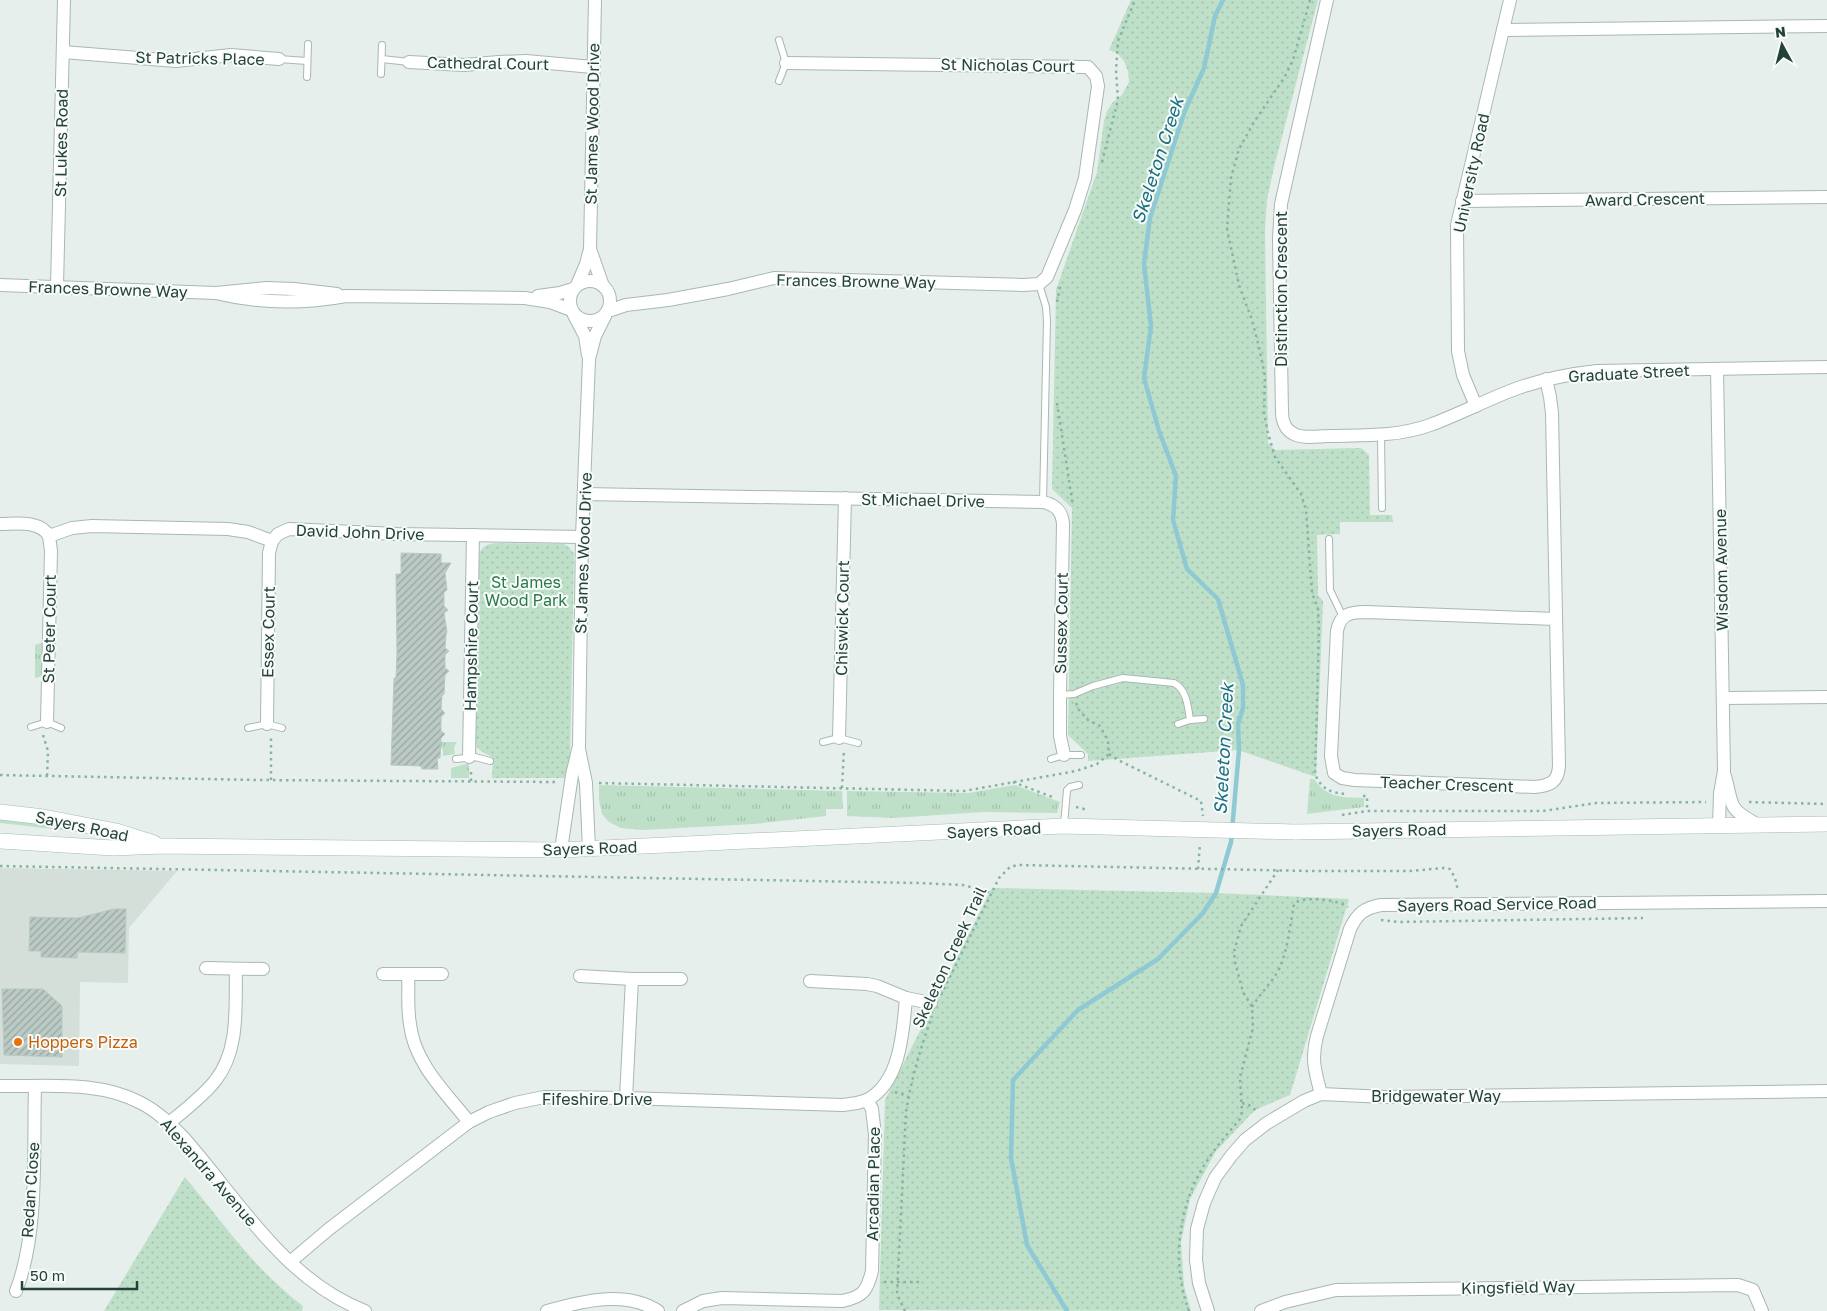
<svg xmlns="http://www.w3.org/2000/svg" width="1827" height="1311" font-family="'Golos Text',sans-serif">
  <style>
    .built { fill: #d4dfda }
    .grass { fill: url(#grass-tufts) }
    .park { fill: url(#park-dots) }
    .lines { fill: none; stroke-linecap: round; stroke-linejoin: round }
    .stream { stroke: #8ec9d4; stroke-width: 4.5 }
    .building { fill: url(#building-hatch); stroke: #b8c9c2 }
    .lane-casing { stroke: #a8b8b2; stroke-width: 8 }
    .street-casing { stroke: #a8b8b2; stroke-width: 14 }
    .secondary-casing { stroke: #a4bbb3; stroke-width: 16 }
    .path { stroke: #86b3a5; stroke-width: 2.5; stroke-dasharray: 2.5 4; stroke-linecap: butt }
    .lane { stroke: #fff; stroke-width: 6 }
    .street { stroke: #fff; stroke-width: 12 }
    .secondary { stroke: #fff; stroke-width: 15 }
    .secondary-bridge-casing { stroke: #a4bbb3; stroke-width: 16; stroke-linecap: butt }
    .secondary-bridge { stroke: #fff; stroke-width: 15 }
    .food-dot { fill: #e8710a; stroke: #f7fbf9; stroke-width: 2 }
    .labels { text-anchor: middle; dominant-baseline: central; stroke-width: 4; stroke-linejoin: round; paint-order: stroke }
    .street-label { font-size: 16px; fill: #24423a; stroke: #f7fbf9 }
    .park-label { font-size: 16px; fill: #2d7a4b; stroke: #f7fbf9 }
    .food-label { font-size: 16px; fill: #c56008; stroke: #f7fbf9; text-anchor: start }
    .water-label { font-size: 18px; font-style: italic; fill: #1c6f80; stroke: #f7fbf9 }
  </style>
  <defs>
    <pattern id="grass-tufts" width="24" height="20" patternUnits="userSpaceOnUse" patternTransform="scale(1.25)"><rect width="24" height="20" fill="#bfe0c8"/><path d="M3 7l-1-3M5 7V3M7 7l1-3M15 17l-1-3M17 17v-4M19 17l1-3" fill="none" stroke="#a4c1ad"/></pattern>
    <pattern id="park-dots" width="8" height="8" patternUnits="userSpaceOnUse" patternTransform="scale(1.25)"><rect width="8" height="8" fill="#bfe0c8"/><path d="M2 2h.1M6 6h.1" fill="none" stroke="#a4c1ad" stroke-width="1.8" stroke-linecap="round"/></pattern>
    <pattern id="building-hatch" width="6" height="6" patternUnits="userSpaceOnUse" patternTransform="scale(1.25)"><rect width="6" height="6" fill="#bbcac4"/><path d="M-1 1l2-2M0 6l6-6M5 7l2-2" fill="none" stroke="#98a6a0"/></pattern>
  </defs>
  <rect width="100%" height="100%" fill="#e6efeb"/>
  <polygon class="built" points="0,868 177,871 129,928 128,983 80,982 79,1066 0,1064"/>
  <g class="grass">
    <polygon points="44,642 43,676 35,678 35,645"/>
    <polygon points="437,742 457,742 454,747 455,754 443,756 443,750"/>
    <polygon points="469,763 469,778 451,778 451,768"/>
    <path d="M1310,779h4c14,20 28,18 50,19v9l-57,7z"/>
    <polygon points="599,785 842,791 843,809 826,809 826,816 754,824 643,830 621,828 609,822 602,814 599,800"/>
    <polygon points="1015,785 1060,802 1057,813 983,812 894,818 847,816 847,791 968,793"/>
    <polygon points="0,818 97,831 89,833 0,823"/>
  </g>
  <g class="park">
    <polygon points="1131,0 1318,0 1274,167 1267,200 1265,230 1268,443 1275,450 1361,448 1369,455 1370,515 1392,515 1393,522 1340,522 1340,534 1317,535 1318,595 1323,601 1316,777 1238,750 1088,761 1088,754 1068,735 1072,508 1052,489 1056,290 1097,172 1104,121 1107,111 1113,102 1122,95 1129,82 1128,71 1124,61 1117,53 1109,50"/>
    <path d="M496,543l68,1 6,4 4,6 -4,209 -2,15h-76l1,-20 -12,-7 -4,-4 -2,-5 3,-185c3,-10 8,-13 18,-14z"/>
    <polygon points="992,888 1216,893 1349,899 1290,1095 1255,1110 1216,1151 1190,1199 1181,1242 1184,1286 1191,1311 879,1310 885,1100"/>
    <path d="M185,1177c37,45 71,94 118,129l-1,5h-198z"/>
  </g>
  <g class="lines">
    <polyline class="stream" points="1067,1311 1027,1245 1011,1158 1013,1080 1078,1010 1158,959 1203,913 1216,893 1231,842 1239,750 1238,724 1243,708 1243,685 1218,599 1187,569 1173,520 1176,476 1159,431 1144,378 1151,326 1144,264 1150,218 1184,113 1204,68 1215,16 1223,0"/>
  </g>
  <g class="building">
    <polygon points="401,553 441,554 441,563 451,563 445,573 447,590 444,592 444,606 448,610 444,613 447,632 446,634 445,648 449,651 445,655 445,668 449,671 445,675 444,694 442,696 441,709 445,713 441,717 441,731 445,734 441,738 440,758 437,758 438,769 422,769 421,766 391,765 394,678 396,678 397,653 396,574 401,574"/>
    <polygon points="114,909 126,909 125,953 77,952 77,958 41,957 41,951 29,951 30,917 78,918"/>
    <polygon points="2,989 43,989 62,1006 62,1057 4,1055"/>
  </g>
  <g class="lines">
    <defs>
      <g id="lane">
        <polyline points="779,40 786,63 779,81"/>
        <polyline points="279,59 307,61"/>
        <polyline points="382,59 409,62"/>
        <polyline points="381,74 382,45"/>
        <polyline points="307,77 308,44"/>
        <polyline points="1039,284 1046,307 1047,321 1043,502"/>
        <polyline points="1381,435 1382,508"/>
        <polyline points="1329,539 1330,590 1343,617"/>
        <path d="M1060,695l14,-1 19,-8 30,-8 51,5c13,7 14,24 16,37"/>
        <polyline points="1178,724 1190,720 1204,719"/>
        <polyline points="31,727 47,722 61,728"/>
        <polyline points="248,728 267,724 282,728"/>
        <polyline points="823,742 839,738 858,743"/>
        <polyline points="456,759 475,757 490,761"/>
        <polyline points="1051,759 1064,755 1081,755"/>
        <polyline points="1064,825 1067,790 1070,787 1079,785"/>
      </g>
      <g id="street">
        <path d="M1327,0l-46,204 -2,35 3,173c0,8 3,18 12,22 9,5 24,2 34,2 34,-1 69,1 102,-11 30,-11 58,-26 88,-37 26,-9 52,-14 79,-17l230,-4"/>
        <polyline points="1503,30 1827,26"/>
        <polyline points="63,52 176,61 231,55 279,59"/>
        <polyline points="409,62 464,65 499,62 526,61 593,67"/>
        <polyline points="1462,201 1827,197"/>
        <polyline points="590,249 603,286"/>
        <circle cx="590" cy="301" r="20"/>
        <polyline points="0,285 216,293 266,288 294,289 337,294"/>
        <polyline points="577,285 586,264 590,249 595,0"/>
        <polyline points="57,286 64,0"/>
        <path d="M216,293c44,11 86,11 130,3l179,2 25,4 21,8"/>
        <polyline points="538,296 560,293 573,289"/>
        <polyline points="608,311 626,305 668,300 728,289 774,278 1023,285 1039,284 1047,277 1075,210 1085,178 1098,86 1096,76 1088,67 786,63"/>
        <polyline points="574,315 585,336 588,355"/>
        <polyline points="1717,369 1724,771 1720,793 1719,826"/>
        <path d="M1546,379l4,18 2,16 7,353c-1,16 -9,20 -25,21l-179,-7 -13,-2 -8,-5 -3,-17 6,-125c3,-17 13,-19 29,-19l189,7"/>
        <polyline points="1476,406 1463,375 1458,351 1457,225 1510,0"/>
        <path d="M584,494l459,8c13,3 19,9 20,22l-3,171v41l4,19"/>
        <path d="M0,524c16,0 40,-4 49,12l23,-8 20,-2 136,3 20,3 24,9 6,-7 11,-5 108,5 185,3"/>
        <polyline points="1723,698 1827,697"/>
        <polyline points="47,722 51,551 49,536"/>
        <polyline points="267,724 269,553 272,541"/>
        <polyline points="839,738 845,498"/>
        <polyline points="579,749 586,783 589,849"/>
        <polyline points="469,757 473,535"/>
        <path d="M1725,776c9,33 2,31 33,49"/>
        <polyline points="561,850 572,775 579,746 582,537 589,359 595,336 605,316"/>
        <polyline points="206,968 263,969"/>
        <polyline points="383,974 442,974"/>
        <path d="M408,974c1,17 -1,34 2,50 4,39 36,69 59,98"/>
        <polyline points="580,976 632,979 681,979"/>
        <polyline points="810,981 867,984 877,986 906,998 931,1003"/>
        <path d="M0,1086c46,1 99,-6 141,17 16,8 29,21 42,34 55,62 101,143 182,174"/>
        <path d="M1321,1094c-6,-23 -10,-34 -4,-58l33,-107c7,-15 14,-21 31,-24l446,-4"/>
        <polyline points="626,1098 632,979"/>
        <path d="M169,1123c16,-13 33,-26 46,-42 25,-31 20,-75 21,-112"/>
        <polyline points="290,1262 329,1229 469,1122 489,1112 515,1103 544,1097 626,1098 843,1105 857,1103 867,1100"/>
        <path d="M16,1291c23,-58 17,-141 19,-204"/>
        <path d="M547,1311c35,-10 78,-21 111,0"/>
        <path d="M683,1311l20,-10 19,-3 120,3c21,-4 25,-10 30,-30l3,-136 -3,-26 -5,-9c34,-18 36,-69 39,-102"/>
        <polyline points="1208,1311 1199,1283 1196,1260 1197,1229 1204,1203 1215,1178 1231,1156 1245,1140 1267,1123 1304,1101 1321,1094 1386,1097 1827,1091"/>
        <polyline points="1261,1311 1285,1302 1336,1290 1738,1285 1753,1290 1762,1311"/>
      </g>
      <g id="secondary">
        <polyline points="0,812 44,817 116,831 154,843"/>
        <polyline points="1295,832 1827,824"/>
        <polyline points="0,841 113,848 162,846 561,850 1064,826 1179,829"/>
      </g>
    </defs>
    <use href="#lane" class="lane-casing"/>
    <use href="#street" class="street-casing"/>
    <use href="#secondary" class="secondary-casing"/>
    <g class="path">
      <path d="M1310,0l-17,60 -9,18 -30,44 -15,27 -8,29 -4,51 12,56 13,35 7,27 6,29 -1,37 4,20 7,24 26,37 5,16 6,83 6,16 1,21 -4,144c7,16 16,19 33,20"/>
      <polyline points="1102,162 1118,100 1116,70 1118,41 1135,0"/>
      <polyline points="1057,302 1061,283"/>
      <polyline points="1057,403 1073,506"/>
      <polyline points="1076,703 1079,710 1088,720 1100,726 1108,741 1109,754"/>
      <polyline points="43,735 48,751 47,776"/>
      <polyline points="1109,754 1118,760 1201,801 1203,816"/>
      <polyline points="0,775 259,780 558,782"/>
      <polyline points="271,780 271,736"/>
      <polyline points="471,781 471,770"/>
      <polyline points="1013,782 1055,798"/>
      <polyline points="599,783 964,791 1076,771 1097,764 1109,754"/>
      <polyline points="842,788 844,749"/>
      <polyline points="1363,796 1367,796 1367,811"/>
      <polyline points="1749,802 1827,804"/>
      <polyline points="1076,807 1088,810"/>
      <polyline points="1342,815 1367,811 1543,811 1596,803 1706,802"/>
      <polyline points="0,866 919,883 963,885 992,893"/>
      <polyline points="1198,869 1200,843"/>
      <polyline points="1381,920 1398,922 1643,918"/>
      <polyline points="941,995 999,878 1010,867 1018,865 1309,871 1410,871 1444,868 1450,869 1455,878 1458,891"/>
      <path d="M1252,1007c8,-14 20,-24 27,-38 9,-19 11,-44 15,-65 8,-9 45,-4 54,3"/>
      <polyline points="895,1092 908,1096"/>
      <polyline points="1242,1103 1249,1105 1258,1112"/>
      <polyline points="884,1282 920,1282"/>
      <path d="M905,1311l-8,-17 9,-182c5,-33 15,-65 26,-96"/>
      <path d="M1189,1311c-18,-47 -11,-105 16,-147 10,-16 23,-31 35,-45l2,-7 -2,-35 13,-49 -1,-21 -9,-15 -8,-30 -1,-10 7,-26 37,-56"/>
    </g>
    <use href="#lane" class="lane"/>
    <use href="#street" class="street"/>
    <use href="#secondary" class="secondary"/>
    <defs>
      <polyline id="secondary-bridge" points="1179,829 1295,832"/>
    </defs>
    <use href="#secondary-bridge" class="secondary-bridge-casing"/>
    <use href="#secondary-bridge" class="secondary-bridge"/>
  </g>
  <circle class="food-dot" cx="18" cy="1042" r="5"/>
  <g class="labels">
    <g class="street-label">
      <text transform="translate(200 58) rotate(1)">St Patricks Place</text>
      <text transform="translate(488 63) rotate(1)">Cathedral Court</text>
      <text transform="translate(1008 65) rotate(1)">St Nicholas Court</text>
      <text transform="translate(592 124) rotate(-89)">St James Wood Drive</text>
      <text transform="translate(61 143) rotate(-89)">St Lukes Road</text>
      <text transform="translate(1471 173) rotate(-78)">University Road</text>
      <text transform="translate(1645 199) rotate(-1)">Award Crescent</text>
      <text transform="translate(856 281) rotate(1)">Frances Browne Way</text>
      <text transform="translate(108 289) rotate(2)">Frances Browne Way</text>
      <text transform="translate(1281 289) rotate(-90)">Distinction Crescent</text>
      <text transform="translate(1629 373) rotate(-3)">Graduate Street</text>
      <text transform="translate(923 500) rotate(1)">St Michael Drive</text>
      <text transform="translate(360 532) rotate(2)">David John Drive</text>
      <text transform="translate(583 553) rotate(-88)">St James Wood Drive</text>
      <text transform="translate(1721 570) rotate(-91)">Wisdom Avenue</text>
      <text transform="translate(842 618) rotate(-89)">Chiswick Court</text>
      <text transform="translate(1061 623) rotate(-89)">Sussex Court</text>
      <text transform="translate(49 629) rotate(-89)">St Peter Court</text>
      <text transform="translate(268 632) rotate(-89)">Essex Court</text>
      <text transform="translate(471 646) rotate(-89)">Hampshire Court</text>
      <text transform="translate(1447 784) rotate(2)">Teacher Crescent</text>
      <text transform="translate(82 826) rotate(12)">Sayers Road</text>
      <text transform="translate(994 830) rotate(-3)">Sayers Road</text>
      <text transform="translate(1399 830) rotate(-1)">Sayers Road</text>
      <text transform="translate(590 848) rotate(-2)">Sayers Road</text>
      <text transform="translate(1497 904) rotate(-1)">Sayers Road Service Road</text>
      <text transform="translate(949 957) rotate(-65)">Skeleton Creek Trail</text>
      <text x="1436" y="1096">Bridgewater Way</text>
      <text x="597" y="1099">Fifeshire Drive</text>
      <text transform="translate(209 1172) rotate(49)">Alexandra Avenue</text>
      <text transform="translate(873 1184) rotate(-89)">Arcadian Place</text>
      <text transform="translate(30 1190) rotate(-86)">Redan Close</text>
      <text transform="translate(1518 1287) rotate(-1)">Kingsfield Way</text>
    </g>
    <g class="park-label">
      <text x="526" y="582">St James<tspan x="526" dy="18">Wood Park</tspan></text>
    </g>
    <g class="food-label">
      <text x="28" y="1042">Hoppers Pizza</text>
    </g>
    <g class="water-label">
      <text transform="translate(1157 160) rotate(-72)">Skeleton Creek</text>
      <text transform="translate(1223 749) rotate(-87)">Skeleton Creek</text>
    </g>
  </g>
  <g transform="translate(1782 45) rotate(353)" stroke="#f7fbf9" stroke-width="4" paint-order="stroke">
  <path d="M0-4L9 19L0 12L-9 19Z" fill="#24423a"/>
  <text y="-8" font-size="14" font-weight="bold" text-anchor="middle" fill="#24423a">N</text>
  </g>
  <path d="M22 1281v8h115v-8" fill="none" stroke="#24423a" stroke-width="2.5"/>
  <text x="30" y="1281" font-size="15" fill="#24423a" stroke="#f7fbf9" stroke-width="4" paint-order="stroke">50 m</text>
</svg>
